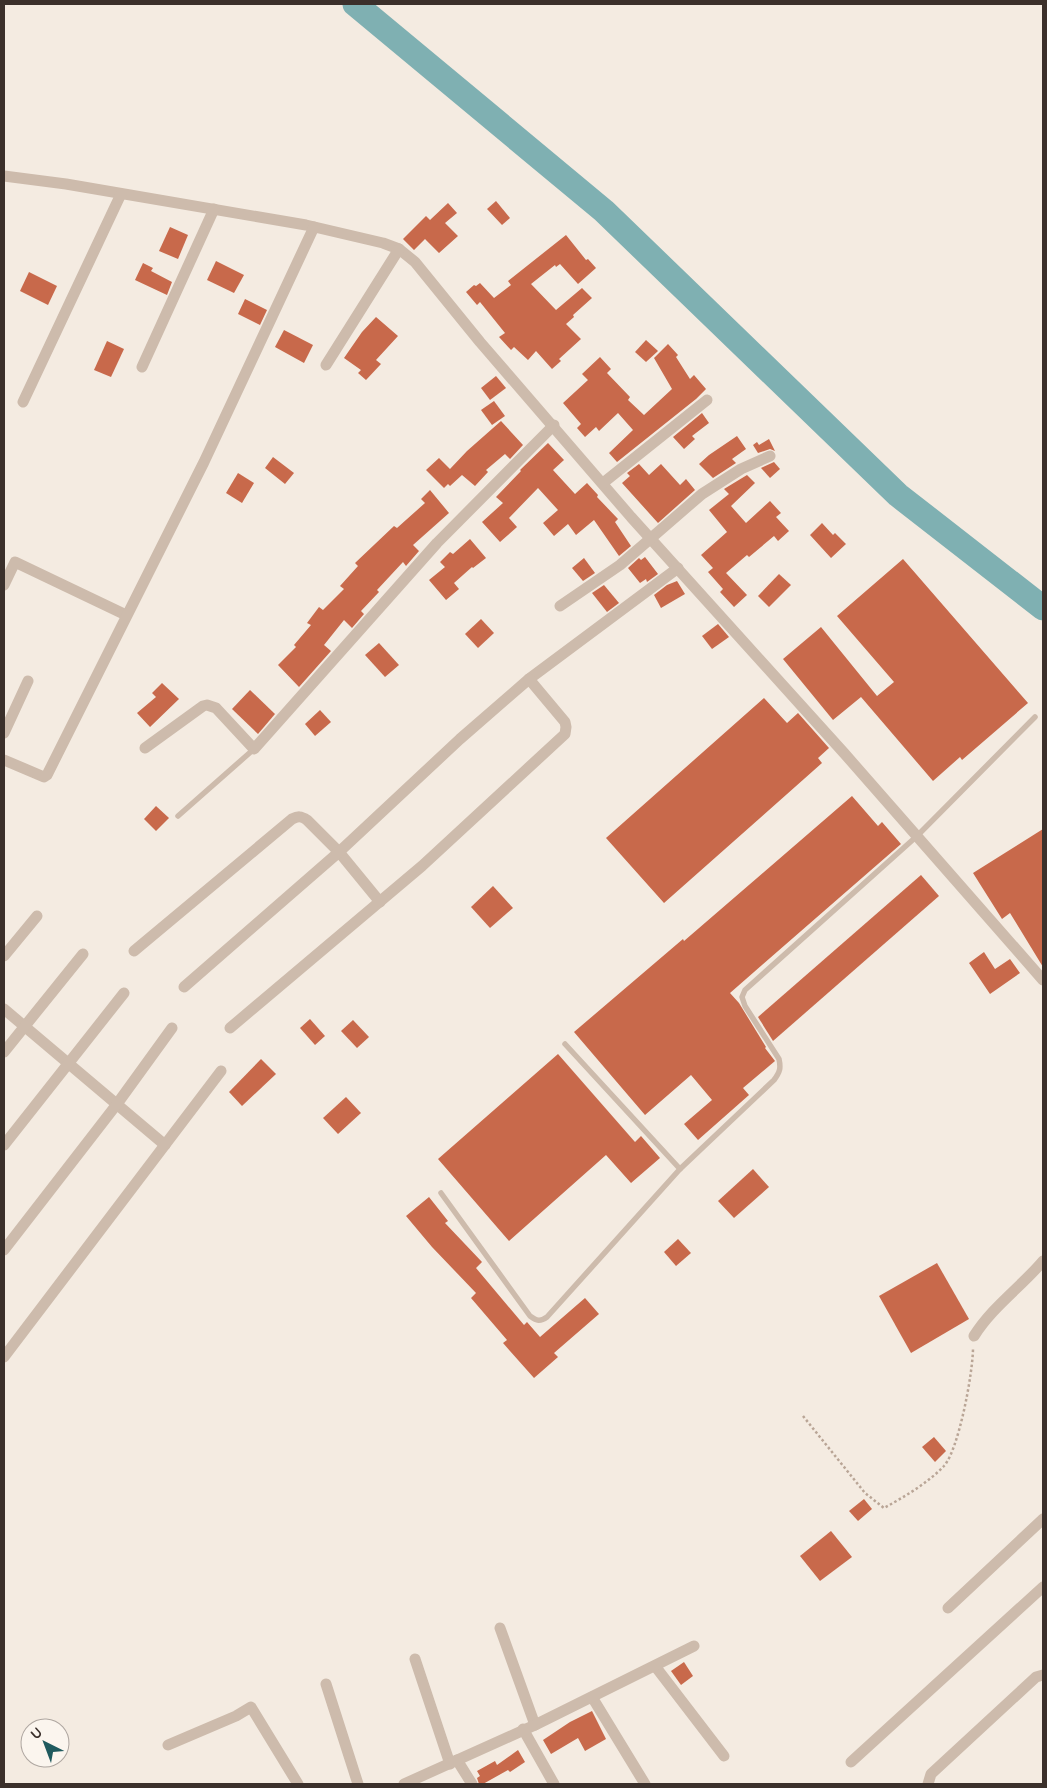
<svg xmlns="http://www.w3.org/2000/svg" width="1047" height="1788" font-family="Quicksand,sans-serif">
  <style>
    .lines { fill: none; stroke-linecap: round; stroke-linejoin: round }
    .river { stroke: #7fb0b2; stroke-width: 25 }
    .building { fill: #c8694b }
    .path { stroke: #b9a596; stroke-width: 2.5; stroke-dasharray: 2.5 2.5; stroke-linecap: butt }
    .service { stroke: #cdbbac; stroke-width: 5.5 }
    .minor { stroke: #cdbbac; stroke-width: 11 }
  </style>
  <rect width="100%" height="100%" fill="#f4ebe1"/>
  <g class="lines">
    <polyline class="river" points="355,4 604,211 898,495 1043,608"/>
  </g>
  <g class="building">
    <polygon points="496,201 510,218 502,225 487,209"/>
    <polygon points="448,203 457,213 445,223 458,236 439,253 425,239 414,250 403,239 426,216 430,220"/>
    <polygon points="170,227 188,235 178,259 159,251"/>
    <polygon points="566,235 586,260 588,259 596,268 578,284 560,264 556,267 555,265 531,284 556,310 582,288 592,298 573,315 574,317 566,324 581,339 559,359 561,361 552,369 536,351 528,360 514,347 511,350 499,337 505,333 480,302 477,305 466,292 474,285 476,286 480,283 494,298 511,285 508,281"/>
    <polygon points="216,261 244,275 234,293 207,280"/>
    <polygon points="143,263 153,268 151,271 172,282 167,295 135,280"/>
    <polygon points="29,272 57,286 48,305 20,291"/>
    <polygon points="245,299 267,310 260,325 238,314"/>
    <polygon points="376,317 398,336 376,360 381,364 366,380 358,373 361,370 344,358 362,332"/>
    <polygon points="284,330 313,345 304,363 275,347"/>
    <polygon points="646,340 658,351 646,362 635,352"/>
    <polygon points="107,341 124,349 111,377 94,370"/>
    <polygon points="668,344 678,355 676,357 690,379 694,375 706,389 696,399 617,462 609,453 633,430 618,413 599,431 596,427 585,437 577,428 581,424 563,403 588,380 582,374 600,357 611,369 607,373 630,397 628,400 644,415 672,389 654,358"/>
    <polygon points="496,376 506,388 490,400 481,388"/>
    <polygon points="494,401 505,416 492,425 481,410"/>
    <polygon points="702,413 709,423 692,436 695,439 684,449 673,437"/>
    <polygon points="501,421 523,445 510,459 505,454 486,470 488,472 475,486 462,475 450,486 448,484 444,488 426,470 439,458 450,469 467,451"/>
    <polygon points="737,436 746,449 732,459 736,463 713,478 699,464 709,455"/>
    <polygon points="769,439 775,451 770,449 758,453 753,445 757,442 759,445"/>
    <polygon points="548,443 564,460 553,470 575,494 587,483 598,495 597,497 618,519 615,522 631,546 619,556 594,520 576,535 568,524 554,536 543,523 558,510 538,488 509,518 517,527 500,542 482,522 503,503 496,497 521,471 520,470"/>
    <polygon points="273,457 294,473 285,484 265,468"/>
    <polygon points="774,462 780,469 770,478 761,468"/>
    <polygon points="639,464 649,475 661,464 680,485 686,479 695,490 658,523 622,483 630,476 627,473"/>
    <polygon points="238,473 254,483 242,503 226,493"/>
    <polygon points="747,475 755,483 731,506 746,523 770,501 781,513 776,517 789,531 778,541 774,536 749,557 747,555 726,573 747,595 734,607 720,592 723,589 708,572 713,568 701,555 727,532 709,510 729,494 724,489"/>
    <polygon points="430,490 449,513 413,545 419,551 406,566 403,562 377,590 379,592 361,611 364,614 352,628 344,620 324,645 331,651 299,687 278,665 296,647 294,645 311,625 307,623 319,607 323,610 344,589 340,586 358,566 355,563 394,526 397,528 425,503 421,499"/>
    <polygon points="822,523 833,535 835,533 846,544 831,558 810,535"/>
    <polygon points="470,539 486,558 473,568 472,567 454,583 459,589 446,600 429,580 445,567 440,562 450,552 453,554"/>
    <polygon points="645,557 658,574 647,582 646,579 640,583 628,568 639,558 641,560"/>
    <polygon points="584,558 595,573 583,581 572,568"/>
    <polygon points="903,559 1028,703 962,760 960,757 933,781 861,697 833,720 783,659 821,627 877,696 894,682 837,616"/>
    <polygon points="779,574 791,585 769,607 758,596"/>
    <polygon points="677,581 685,594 661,608 654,595 667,585"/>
    <polygon points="604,585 619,603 607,612 592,593"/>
    <polygon points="481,619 494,633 478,648 465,634"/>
    <polygon points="718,624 729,637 712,649 702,636"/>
    <polygon points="379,643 399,665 385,677 365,655"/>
    <polygon points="162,683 179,699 150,727 137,713 156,697 152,693"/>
    <polygon points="250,690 275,714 258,734 232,709"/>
    <polygon points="764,698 787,723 798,713 829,748 818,758 822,763 664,903 606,838"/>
    <polygon points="320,710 331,722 315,736 305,724"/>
    <polygon points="852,796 878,826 882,822 901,844 730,993 739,1003 766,1047 765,1048 775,1061 743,1088 749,1095 698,1140 684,1124 712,1100 691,1075 645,1115 574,1032 683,939 684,941"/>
    <polygon points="156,806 169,818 156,831 144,819"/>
    <polygon points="1043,829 1043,967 1010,913 1002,919 973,873"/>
    <polygon points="921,875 939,896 773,1041 758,1017"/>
    <polygon points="493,886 513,908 490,928 471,907"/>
    <polygon points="984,952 995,969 1010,959 1020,973 990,994 969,963"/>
    <polygon points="310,1019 325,1036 315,1045 300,1028"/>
    <polygon points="353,1020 369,1037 357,1048 341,1031"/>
    <polygon points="558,1054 635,1142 641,1136 660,1158 631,1183 606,1155 509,1241 438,1159"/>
    <polygon points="261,1059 276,1074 242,1106 229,1092"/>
    <polygon points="346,1097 361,1113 338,1134 323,1118"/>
    <polygon points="753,1169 769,1187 734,1218 718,1201"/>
    <polygon points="429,1197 448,1221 445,1223 482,1262 476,1268 524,1325 527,1322 540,1337 585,1298 599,1314 554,1353 558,1357 534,1378 503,1343 507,1340 471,1298 476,1293 432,1247 406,1216"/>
    <polygon points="678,1239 691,1253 676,1266 664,1252"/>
    <polygon points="937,1263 969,1319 911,1353 879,1296"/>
    <polygon points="934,1437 946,1451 935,1462 922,1447"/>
    <polygon points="864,1499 872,1509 858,1521 849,1511"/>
    <polygon points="831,1531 852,1557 820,1581 800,1556"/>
    <polygon points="684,1662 693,1676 681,1685 671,1671"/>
    <polygon points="592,1711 606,1739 585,1751 578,1738 551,1754 543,1740 570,1722"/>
    <polygon points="518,1750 525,1762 510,1772 508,1770 483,1784 479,1784 477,1778 480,1776 477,1771 495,1761 497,1765"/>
  </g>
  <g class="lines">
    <path class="path" d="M803,1416l62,77 19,15c20,-11 44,-25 60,-42 15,-17 29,-94 29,-118"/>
    <g class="service">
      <polyline points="178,816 254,749"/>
      <polyline points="565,1044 680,1169"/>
      <path d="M441,1193l89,123c7,5 10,6 17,1l133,-148 94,-89c6,-8 7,-12 5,-21l-34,-53 -3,-9 3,-7 172,-154 118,-119"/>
    </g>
    <g class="minor">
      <polyline points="4,176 66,184 306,225 383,243 399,249 415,262 480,342 631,517 844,753 1043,980"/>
      <polyline points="326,365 399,249"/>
      <polyline points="142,367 214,209"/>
      <polyline points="23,402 121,194"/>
      <polyline points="603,483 707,400"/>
      <polyline points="4,585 15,562 126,615"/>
      <polyline points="560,606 620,565 702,494 741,469 770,456"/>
      <polyline points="4,733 28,681"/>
      <polyline points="145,748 203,706 207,705 216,708 254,749 437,543 554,425"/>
      <polyline points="4,760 44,777 47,775 204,462 314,227"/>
      <path d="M134,951l158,-132c6,-3 9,-3 15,1l32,32 41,50"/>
      <polyline points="4,956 37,916"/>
      <polyline points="184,987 339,852 460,739 529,679 678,568"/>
      <polyline points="4,1009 165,1145"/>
      <polyline points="230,1028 422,866 565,734 566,727 565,722 529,679"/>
      <polyline points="4,1052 83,954"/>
      <polyline points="4,1145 124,993"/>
      <polyline points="4,1250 117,1104 172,1028"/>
      <path d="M974,1336c18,-29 47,-49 69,-75"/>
      <polyline points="4,1357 221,1071"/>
      <polyline points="948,1608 1043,1519"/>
      <polyline points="500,1628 535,1725"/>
      <polyline points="415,1659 450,1764"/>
      <polyline points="655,1666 724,1756"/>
      <polyline points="326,1684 358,1784"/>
      <polyline points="592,1697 645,1784"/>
      <polyline points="523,1729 554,1784"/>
      <polyline points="168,1745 236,1716 251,1707 298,1784"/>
      <polyline points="457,1760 472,1784"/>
      <polyline points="851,1762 1043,1587"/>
      <polyline points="404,1784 535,1725 694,1646"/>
      <polyline points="928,1784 931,1774 1036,1677 1043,1675"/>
    </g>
  </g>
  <rect width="1047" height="1788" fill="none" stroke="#3b302b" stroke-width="10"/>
  <g transform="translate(45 1743) rotate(318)"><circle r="24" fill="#fbf5ee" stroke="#aea6a0"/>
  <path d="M0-4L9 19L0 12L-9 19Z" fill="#1f5a5e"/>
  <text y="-8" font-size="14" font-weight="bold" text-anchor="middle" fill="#3b302b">U</text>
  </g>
</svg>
